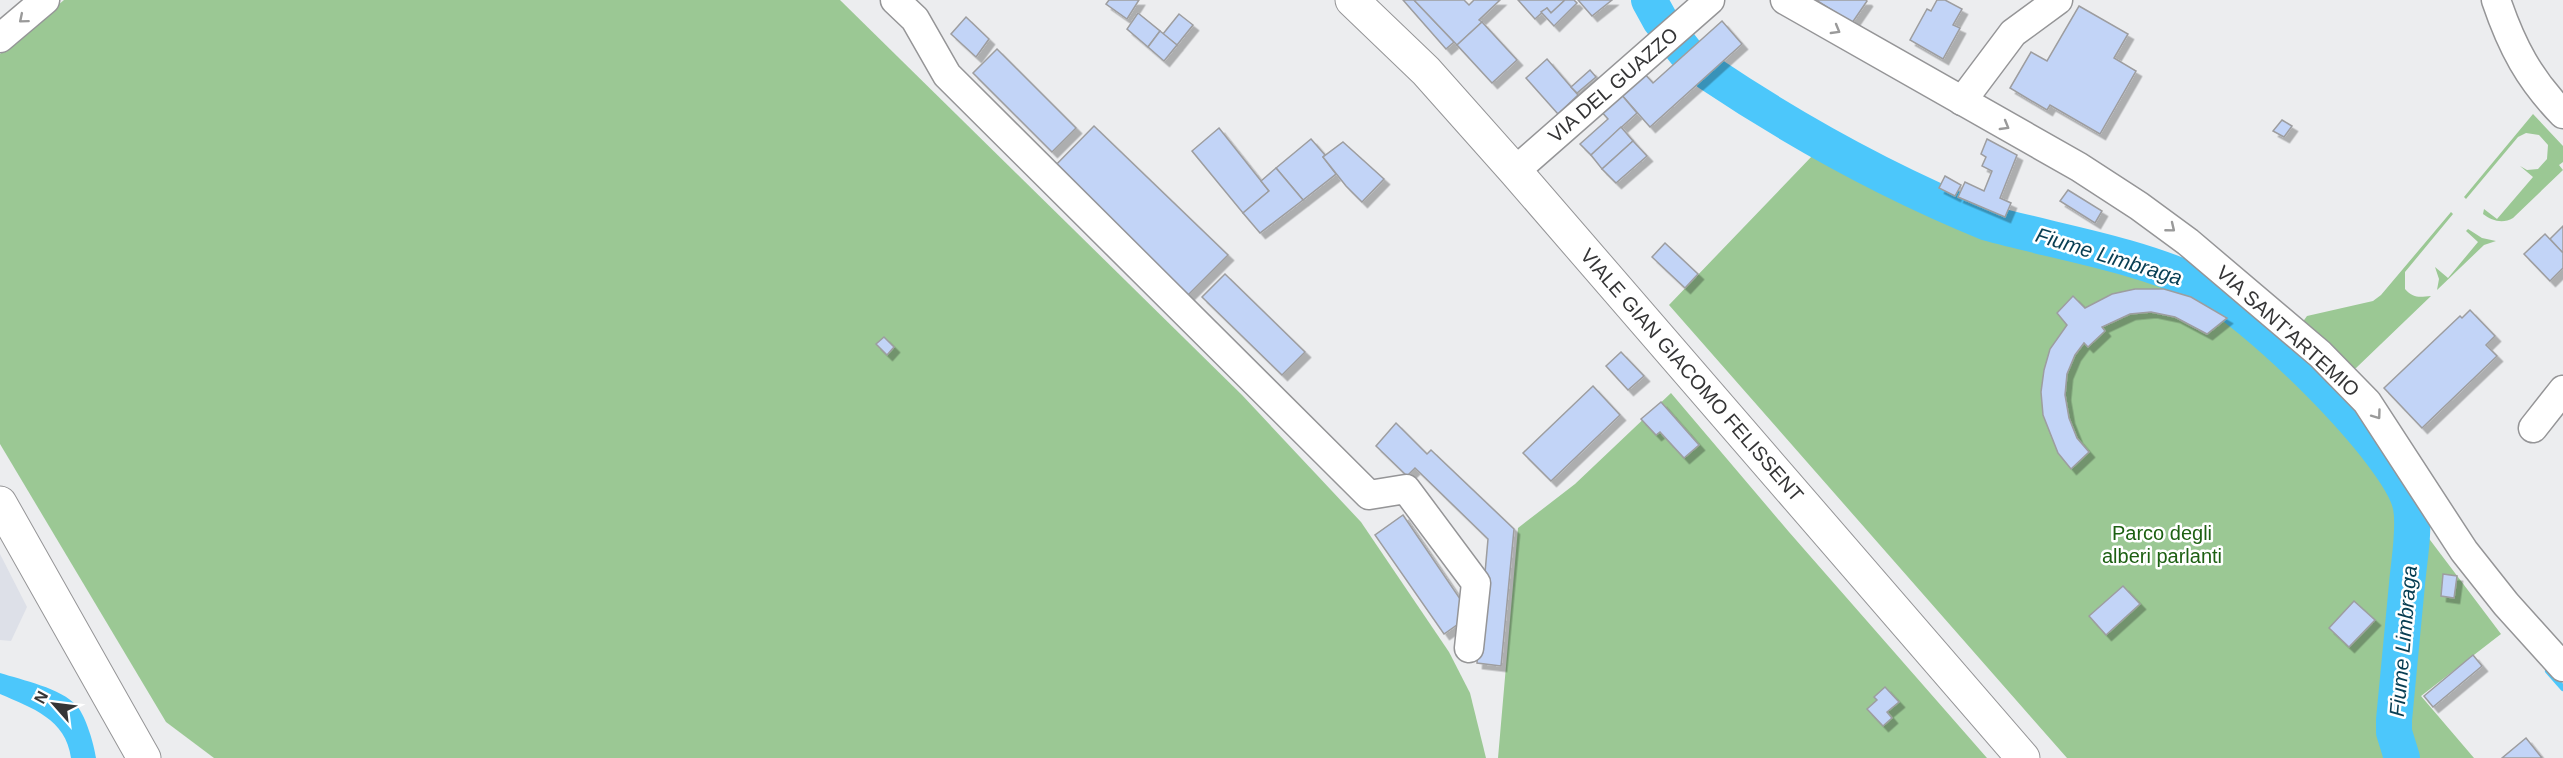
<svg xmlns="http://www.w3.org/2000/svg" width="2563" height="758" font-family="Helvetica,sans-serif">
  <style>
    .built { fill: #dde0e8 }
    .green { fill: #9bc894 }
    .water { fill: #4cc7fb }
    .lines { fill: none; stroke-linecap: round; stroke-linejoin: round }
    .stream { stroke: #4cc7fb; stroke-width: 6 }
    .river { stroke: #4cc7fb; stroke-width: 36 }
    .building { fill: #c2d4f7; stroke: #9d9d9f; stroke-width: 1.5; filter: url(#shadow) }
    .minor-casing { stroke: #959597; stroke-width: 31 }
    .major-casing { stroke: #959597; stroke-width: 35 }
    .minor { stroke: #fff; stroke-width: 28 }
    .major { stroke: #fff; stroke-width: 33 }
    .oneway { stroke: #9a9a9a }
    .labels { text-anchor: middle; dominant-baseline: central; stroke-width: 5; stroke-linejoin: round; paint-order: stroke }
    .street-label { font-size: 20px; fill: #353536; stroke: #fff }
    .park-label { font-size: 20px; fill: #1d6012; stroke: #fff }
    .water-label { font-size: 21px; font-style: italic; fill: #073e53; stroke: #fff }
  </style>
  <defs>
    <filter id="shadow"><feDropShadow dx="5.5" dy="5.5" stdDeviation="0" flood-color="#0004"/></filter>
  </defs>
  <rect width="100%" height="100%" fill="#ecedef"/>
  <polygon class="built" points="0,554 27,607 11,641 0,640"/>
  <g class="green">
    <polygon points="64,0 840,0 1242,395 1361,522 1449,652 1470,693 1486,758 214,758 166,722 0,444 0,54"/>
    <path d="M2533,114l30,32v16l-4,3 4,5 -50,48c-10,6 -21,3 -30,-4l1,-5 13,10 36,-42 -13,-11 7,4 11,-1 9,-10 1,-14 -9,-10 -13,-2 -8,4 -52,62 -2,-2z"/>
    <polygon points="1814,154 1865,181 1982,227 2142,270 2185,285 2213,298 2344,425 2379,472 2403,512 2421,528 2501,634 2421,696 2474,758 2067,758 1669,305"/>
    <path d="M2451,212l2,2 -48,58v17c9,10 15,8 26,7l-75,72 -6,1 -51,-42 8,-11 66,-15 8,-6z"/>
    <polygon points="2468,229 2482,238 2496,241 2484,245 2437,290 2439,279 2435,267 2448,278 2478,242 2466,231"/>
    <polygon points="1671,393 1789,532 1987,758 1498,758 1518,528 1575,484"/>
  </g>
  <path class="water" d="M0,673c22,7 61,15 77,33 9,11 17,38 19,52h-25c-5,-39 -39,-50 -71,-64z"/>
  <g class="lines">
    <g class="stream">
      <polyline points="2411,506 2418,509 2425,515"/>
      <polyline points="2548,671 2563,688"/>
    </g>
    <g class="river">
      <polyline points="1649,0 1660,20 1686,53"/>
      <path d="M1709,73c88,59 181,110 279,150 69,19 143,30 209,60 50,22 205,171 214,224 4,22 -2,54 -4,77 -4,45 -9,90 -13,136v12l8,26"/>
    </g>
  </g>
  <g class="building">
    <polygon points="1109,0 1139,0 1127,19 1106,4"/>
    <polygon points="1403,0 1414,0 1454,42 1446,49"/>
    <polygon points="1414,0 1464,0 1469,5 1474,0 1500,0 1479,20 1482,22 1457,45"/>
    <polygon points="1518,0 1565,0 1551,13 1547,8 1535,19"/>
    <polygon points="1565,0 1574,0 1577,3 1554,26 1541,12 1547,8 1551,13"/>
    <polygon points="1578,0 1612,0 1592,16"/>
    <polygon points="1816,0 1866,0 1867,1 1852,23"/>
    <polygon points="1937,0 1945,0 1962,9 1953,25 1960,28 1943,59 1910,40 1927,9 1931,11"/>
    <polygon points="2079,6 2128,34 2114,58 2136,71 2100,134 2050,105 2047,110 2010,88 2031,52 2047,61"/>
    <polygon points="1138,13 1160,31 1148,47 1127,29"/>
    <polygon points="1179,14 1193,25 1177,45 1163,34"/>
    <polygon points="966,17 989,39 976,57 951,34"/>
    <polygon points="1722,21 1742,44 1650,127 1620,93 1643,72 1653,83"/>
    <polygon points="1482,22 1517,60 1492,83 1457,45"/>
    <polygon points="1160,31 1177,45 1164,61 1148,47"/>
    <polygon points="997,49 1076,128 1052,152 973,73"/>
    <polygon points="1547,59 1578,95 1558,114 1526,78"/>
    <polygon points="1590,70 1596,77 1577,93 1571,87"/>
    <polygon points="1620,93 1637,113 1591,155 1580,144 1608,119 1600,110"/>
    <polygon points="2282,120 2292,126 2284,137 2273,131"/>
    <polygon points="1094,126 1228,255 1181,302 1049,172"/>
    <polygon points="1621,127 1633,141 1602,169 1591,155"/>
    <polygon points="1219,128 1269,191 1243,213 1192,151"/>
    <polygon points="1311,139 1325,155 1323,157 1336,174 1303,200 1276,168"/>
    <polygon points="1987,139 2017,155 2000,198 2011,203 2005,217 1958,197 1965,182 1984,191 1992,171 1982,166 1986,157 1981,154"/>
    <polygon points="1633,141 1647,156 1616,183 1602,169"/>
    <polygon points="1343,142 1384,179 1362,202 1346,186 1323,157"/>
    <polygon points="1276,168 1303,200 1260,233 1243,213 1269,191 1261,181"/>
    <polygon points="1945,176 1961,185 1955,196 1939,188"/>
    <polygon points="2068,190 2102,211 2095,223 2060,201"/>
    <polygon points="2563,226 2563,253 2550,239"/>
    <polygon points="2545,234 2563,253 2563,268 2550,281 2524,254"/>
    <polygon points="1665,243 1698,274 1685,288 1652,257"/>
    <polygon points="1225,274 1305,352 1282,375 1202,297"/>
    <polygon points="2135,289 2164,289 2191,297 2227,318 2207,334 2175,317 2151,312 2130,314 2102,327 2105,331 2088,347 2084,343 2075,355 2067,374 2065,395 2069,418 2077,438 2089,452 2071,469 2058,453 2043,415 2041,392 2044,370 2050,349 2067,325 2057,313 2073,296 2085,308 2112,294"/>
    <polygon points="2470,310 2495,336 2486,345 2497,356 2422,428 2384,388 2460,316 2462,318"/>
    <polygon points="884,337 894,347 887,355 876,344"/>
    <polygon points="1621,352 1644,376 1628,390 1606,366"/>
    <polygon points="1593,386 1620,415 1551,481 1523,453"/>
    <polygon points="1661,402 1699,445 1684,458 1660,432 1656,435 1641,419"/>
    <polygon points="1396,423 1427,454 1431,450 1514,529 1501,666 1477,663 1488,539 1415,468 1407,476 1376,446"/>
    <polygon points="1403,515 1471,615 1444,634 1375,535"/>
    <polygon points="2443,574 2457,576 2454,598 2441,596"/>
    <polygon points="2123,586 2140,604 2106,635 2089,616"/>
    <polygon points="2354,601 2375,620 2349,647 2329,628"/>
    <polygon points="2473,655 2482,666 2433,707 2424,696"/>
    <polygon points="1885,687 1899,702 1887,712 1892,718 1883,726 1867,709 1877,700 1874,697"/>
    <polygon points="2526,738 2542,758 2502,758"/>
  </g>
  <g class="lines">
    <defs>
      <g id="minor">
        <polyline points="895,0 915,19 947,75 1369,495 1406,489 1476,583 1469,648"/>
        <polyline points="1785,0 2079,167 2139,206 2188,242 2320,354 2367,402 2464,551 2506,604 2563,667"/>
        <path d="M2496,0c16,47 33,79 67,114"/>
        <polyline points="0,38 45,0"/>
        <polyline points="1962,101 2013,33 2058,0"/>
        <polyline points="1515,171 1710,0"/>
        <polyline points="2533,428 2563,390"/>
      </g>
      <g id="major">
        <polyline points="1352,0 1426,71 1515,171 2023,758"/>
        <polyline points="0,503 144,758"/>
      </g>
    </defs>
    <use href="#minor" class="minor-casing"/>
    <use href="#major" class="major-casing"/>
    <use href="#minor" class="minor"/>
    <use href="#major" class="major"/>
  </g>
  <defs><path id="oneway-chevron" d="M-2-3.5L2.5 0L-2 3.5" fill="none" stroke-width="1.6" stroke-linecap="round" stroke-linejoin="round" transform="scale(1.5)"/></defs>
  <g class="oneway">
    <use href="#oneway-chevron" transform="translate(23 19) rotate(140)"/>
    <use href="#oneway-chevron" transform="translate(1836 30) rotate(30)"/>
    <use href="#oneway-chevron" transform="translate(2005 126) rotate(30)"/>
    <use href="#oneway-chevron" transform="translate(2171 228) rotate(39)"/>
    <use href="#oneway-chevron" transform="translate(2377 415) rotate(54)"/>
  </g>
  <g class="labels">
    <g class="street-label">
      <text transform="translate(1613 85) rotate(-41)">VIA DEL GUAZZO</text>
      <text transform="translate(2288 331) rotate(42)">VIA SANT'ARTEMIO</text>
      <text transform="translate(1692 375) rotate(49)">VIALE GIAN GIACOMO FELISSENT</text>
    </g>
    <g class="park-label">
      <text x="2162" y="533">Parco degli<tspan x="2162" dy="23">alberi parlanti</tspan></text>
    </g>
    <g class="water-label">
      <text transform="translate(2109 256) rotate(17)">Fiume Limbraga</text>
      <text transform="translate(2403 641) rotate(-85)">Fiume Limbraga</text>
    </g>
  </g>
  <g transform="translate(54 704) rotate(298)" stroke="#ffffff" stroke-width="4.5" paint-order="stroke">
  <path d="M0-4.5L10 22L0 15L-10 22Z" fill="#353536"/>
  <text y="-9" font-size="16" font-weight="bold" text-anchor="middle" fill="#353536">N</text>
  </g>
</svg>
